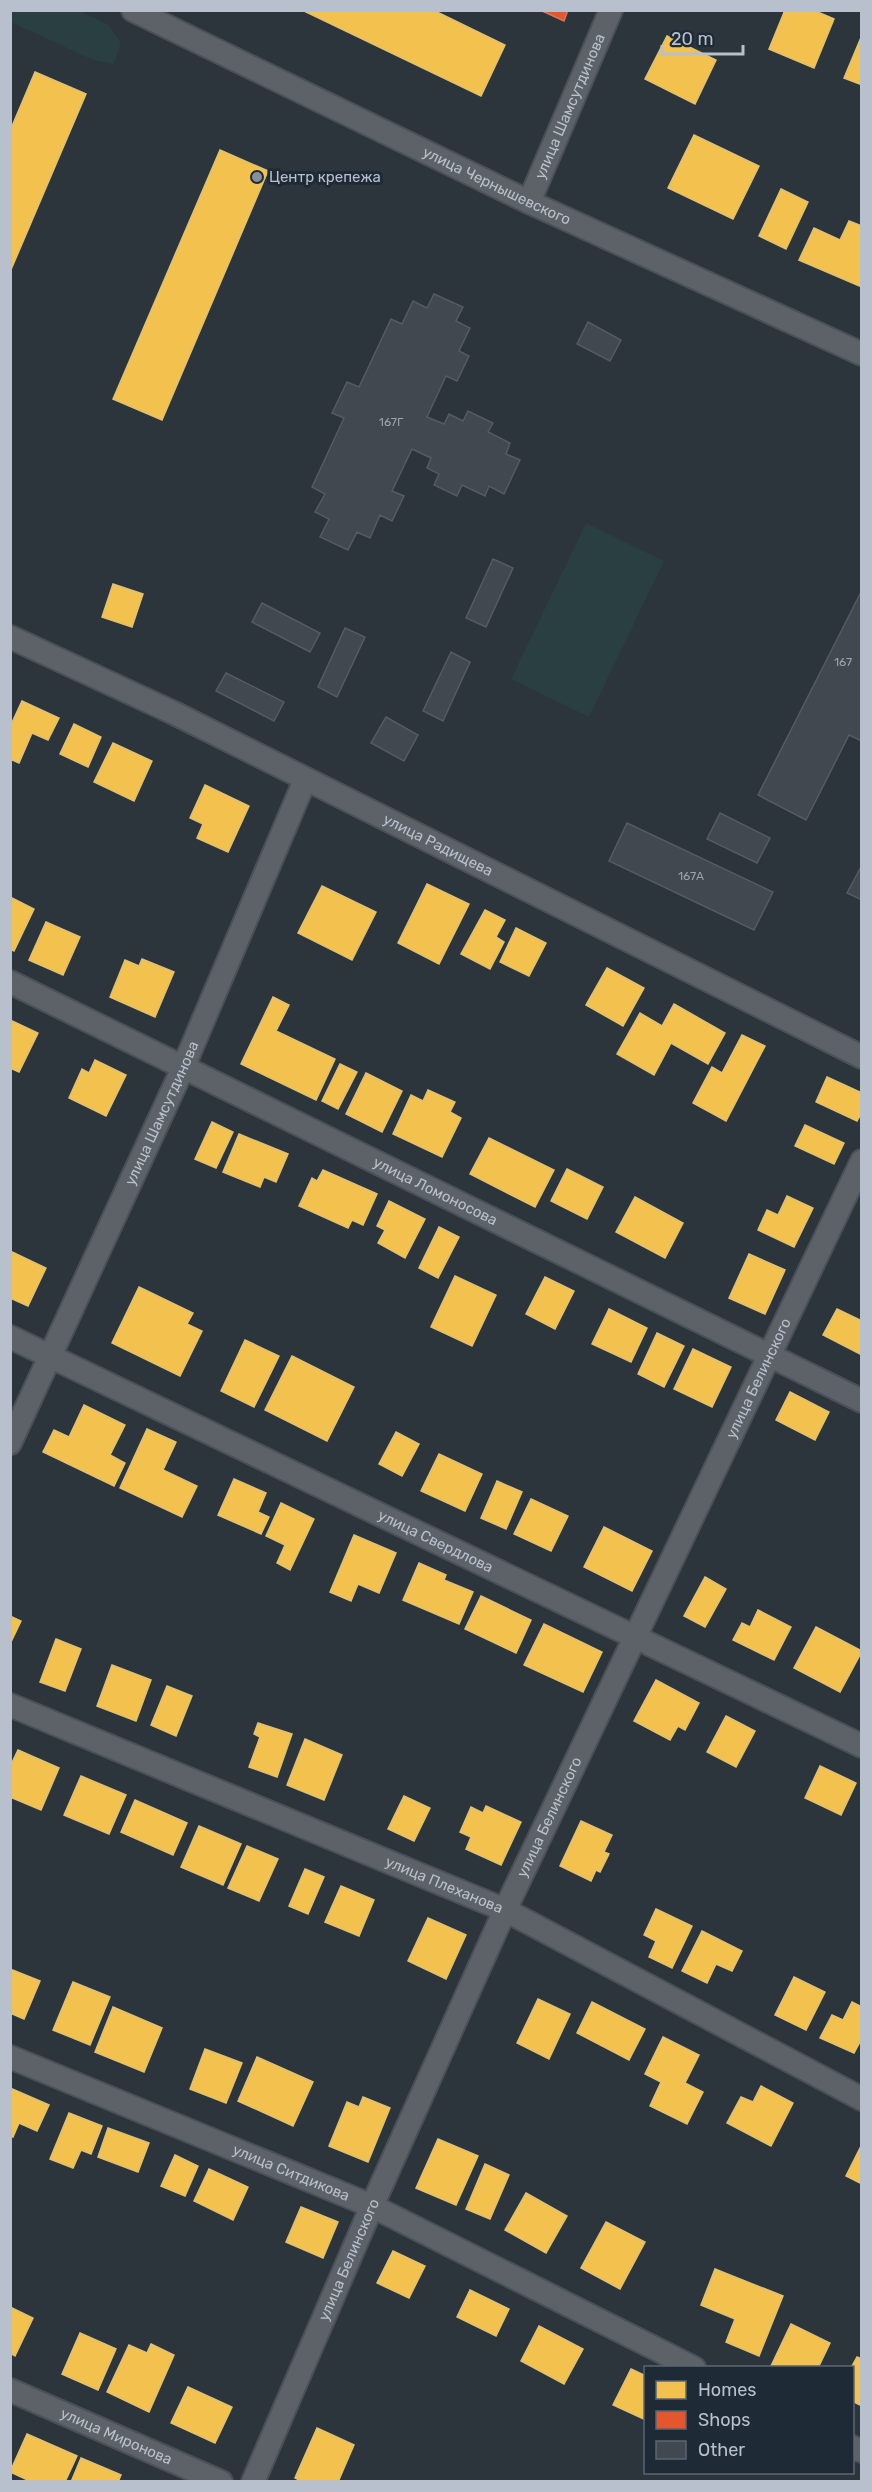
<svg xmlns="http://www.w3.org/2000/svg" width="872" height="2492" font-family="Rubik,sans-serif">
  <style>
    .green { fill: #293f42 }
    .homes { fill: #f2c14e; stroke: #e0c174; stroke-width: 1.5 }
    .shops { fill: #e4572e; stroke: #d6765d; stroke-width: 1.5 }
    .building { fill: #42484f; stroke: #545b63; stroke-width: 1.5 }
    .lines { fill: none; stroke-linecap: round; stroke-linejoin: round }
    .minor-casing { stroke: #4a5056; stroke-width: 26 }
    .minor { stroke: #5d6269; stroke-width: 22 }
    .poi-dot { fill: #868f9a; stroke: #1f2a37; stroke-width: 2 }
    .labels { text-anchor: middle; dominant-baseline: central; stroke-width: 6; stroke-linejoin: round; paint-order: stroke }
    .number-label { font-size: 12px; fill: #9aa2ad }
    .street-label { font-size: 15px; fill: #b7c0cc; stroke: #1f2a37 }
    .poi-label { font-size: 15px; fill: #b7c0cc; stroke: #1f2a37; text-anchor: start }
  </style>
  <rect width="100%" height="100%" fill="#2c343c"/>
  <g class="green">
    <polygon points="11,10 80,11 107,24 121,42 114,64 93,60 11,22"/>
    <polygon points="586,523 664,561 589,717 511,679"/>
  </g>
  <g class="homes">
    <polygon points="302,10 433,10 505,45 481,96"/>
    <polygon points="785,10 813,10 834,19 814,68 769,49"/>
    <polygon points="862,35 862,85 844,78"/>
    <polygon points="667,36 716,60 695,104 645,79"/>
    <polygon points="35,72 86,94 10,272 10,131"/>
    <polygon points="694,135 759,166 733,219 668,188"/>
    <polygon points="220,150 268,171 162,420 113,399"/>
    <polygon points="781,189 808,202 786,249 759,236"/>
    <polygon points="849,221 862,226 862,287 799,260 814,228 840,240"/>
    <polygon points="113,584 143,594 132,627 102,617"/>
    <polygon points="22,701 59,718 48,740 32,733 19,763 10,759 10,727"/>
    <polygon points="74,724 101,737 88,767 60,754"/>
    <polygon points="113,743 152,761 134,801 94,782"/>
    <polygon points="205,785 249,806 228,852 197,838 203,824 190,818"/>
    <polygon points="427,884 469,904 439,964 398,943"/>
    <polygon points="322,886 376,912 352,960 298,933"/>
    <polygon points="10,897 34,909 14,951 10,949"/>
    <polygon points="485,910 505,920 496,937 504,942 490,969 461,954"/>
    <polygon points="46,922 80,937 63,975 29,960"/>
    <polygon points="516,928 546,943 529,976 500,962"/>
    <polygon points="142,959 174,972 155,1017 110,997 125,960 139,966"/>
    <polygon points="607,968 644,988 623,1026 586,1005"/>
    <polygon points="273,997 289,1005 276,1031 335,1059 316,1100 241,1064"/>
    <polygon points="674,1004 725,1033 708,1064 671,1043 654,1075 617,1054 640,1013 662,1026"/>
    <polygon points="10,1020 38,1033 19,1072 10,1068"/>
    <polygon points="742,1035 765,1046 726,1121 693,1103 712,1067 722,1073"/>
    <polygon points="95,1060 126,1075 106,1116 69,1098 82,1069 89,1073"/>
    <polygon points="340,1064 357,1072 338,1109 322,1101"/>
    <polygon points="366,1073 402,1091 382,1132 346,1114"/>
    <polygon points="827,1077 862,1093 862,1112 857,1121 816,1102"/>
    <polygon points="428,1090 455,1102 450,1112 461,1118 442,1157 393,1134 411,1095 423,1101"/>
    <polygon points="212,1122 233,1132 216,1168 195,1159"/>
    <polygon points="805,1125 844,1143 834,1164 795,1146"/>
    <polygon points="239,1134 288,1154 276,1182 264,1177 260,1187 223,1172"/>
    <polygon points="489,1138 554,1170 535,1207 470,1174"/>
    <polygon points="567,1169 603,1187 587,1219 551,1201"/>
    <polygon points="323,1170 377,1194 363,1225 352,1220 348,1228 299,1206 312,1178 317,1181"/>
    <polygon points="787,1196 813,1208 794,1247 758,1230 767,1210 778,1215"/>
    <polygon points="635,1197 683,1223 665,1258 616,1232"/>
    <polygon points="389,1201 425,1219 405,1258 378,1243 385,1230 377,1226"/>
    <polygon points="439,1227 459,1237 438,1278 419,1268"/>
    <polygon points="10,1251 46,1268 28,1306 10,1298"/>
    <polygon points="749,1254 785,1270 765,1314 729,1298"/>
    <polygon points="455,1276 496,1295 472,1346 431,1327"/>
    <polygon points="545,1277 574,1291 555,1329 526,1314"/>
    <polygon points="139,1287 193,1313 187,1324 202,1331 180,1376 112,1343"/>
    <polygon points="609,1309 647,1328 631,1362 592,1344"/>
    <polygon points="837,1309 862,1321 862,1355 823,1335"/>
    <polygon points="657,1333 684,1346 664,1387 638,1374"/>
    <polygon points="245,1340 279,1356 254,1407 221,1391"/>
    <polygon points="693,1349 731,1367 712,1407 674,1389"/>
    <polygon points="292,1356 354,1387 327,1441 265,1410"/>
    <polygon points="790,1392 829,1412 815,1440 776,1420"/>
    <polygon points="84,1405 125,1425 110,1455 125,1463 114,1486 43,1452 54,1430 69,1437"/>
    <polygon points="147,1429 176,1442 163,1470 197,1486 182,1517 120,1488"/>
    <polygon points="396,1432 419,1444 402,1476 379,1464"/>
    <polygon points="439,1454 482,1474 465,1511 421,1491"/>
    <polygon points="234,1479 266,1493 258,1512 269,1517 261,1534 218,1515"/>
    <polygon points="497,1481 522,1492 506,1529 481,1518"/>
    <polygon points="531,1499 568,1516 551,1551 514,1534"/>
    <polygon points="281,1503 314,1519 290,1570 277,1563 285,1545 266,1536"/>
    <polygon points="604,1527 652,1551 632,1591 584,1567"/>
    <polygon points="354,1535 396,1553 379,1593 358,1584 351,1601 330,1592"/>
    <polygon points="419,1563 446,1575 444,1580 473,1592 459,1624 403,1600"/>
    <polygon points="705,1577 726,1589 705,1627 684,1616"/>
    <polygon points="481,1596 531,1620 516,1653 465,1629"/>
    <polygon points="758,1610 791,1627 774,1660 733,1640 742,1623 750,1627"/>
    <polygon points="10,1616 21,1621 10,1644"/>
    <polygon points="544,1624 602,1652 583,1692 524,1665"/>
    <polygon points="816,1627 862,1651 840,1692 794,1668"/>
    <polygon points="56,1639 81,1649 65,1691 40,1682"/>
    <polygon points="112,1665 151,1680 136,1721 97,1706"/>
    <polygon points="656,1680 699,1703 685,1730 678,1726 670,1740 634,1721"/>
    <polygon points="167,1686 192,1696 176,1736 151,1725"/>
    <polygon points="726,1716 755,1731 736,1767 707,1752"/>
    <polygon points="258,1723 292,1734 277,1777 249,1767 260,1737 254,1734"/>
    <polygon points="305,1739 342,1755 324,1800 287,1785"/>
    <polygon points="18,1750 59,1768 41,1810 10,1797 10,1767"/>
    <polygon points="820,1766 856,1783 841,1815 805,1798"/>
    <polygon points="81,1776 126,1795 109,1834 64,1815"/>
    <polygon points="404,1796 430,1808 414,1841 388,1829"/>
    <polygon points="135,1800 187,1823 173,1855 121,1832"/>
    <polygon points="486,1806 521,1822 501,1865 466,1849 471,1837 460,1832 471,1807 483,1813"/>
    <polygon points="581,1821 612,1835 604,1852 609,1854 600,1872 596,1870 591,1881 560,1866"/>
    <polygon points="199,1826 241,1844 223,1885 181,1867"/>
    <polygon points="247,1846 278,1859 259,1901 228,1888"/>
    <polygon points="305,1869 324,1877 308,1914 289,1906"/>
    <polygon points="341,1886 374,1900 359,1936 325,1922"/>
    <polygon points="656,1909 692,1926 672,1968 649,1957 656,1941 644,1935"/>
    <polygon points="428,1918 466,1935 446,1979 408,1961"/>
    <polygon points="702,1931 742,1951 732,1971 716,1964 707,1983 682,1971"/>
    <polygon points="10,1969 40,1981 24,2019 10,2013"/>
    <polygon points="794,1977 825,1992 806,2030 775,2015"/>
    <polygon points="73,1982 110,1997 90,2045 53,2030"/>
    <polygon points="538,1999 570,2014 549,2059 517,2043"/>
    <polygon points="592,2002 645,2029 629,2060 577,2033"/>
    <polygon points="852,2002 862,2007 862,2038 854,2053 820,2038 832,2015 843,2020"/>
    <polygon points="113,2007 162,2028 144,2072 95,2052"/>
    <polygon points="663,2037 699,2055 685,2083 703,2092 687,2124 650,2106 661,2082 645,2074"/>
    <polygon points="205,2049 242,2063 226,2103 190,2089"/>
    <polygon points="257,2057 313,2082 293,2126 238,2101"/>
    <polygon points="761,2086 793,2103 771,2146 727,2123 741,2097 753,2102"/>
    <polygon points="10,2088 49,2105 37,2131 19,2123 13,2137 10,2136"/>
    <polygon points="363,2097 390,2108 368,2162 329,2146 347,2102 359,2107"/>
    <polygon points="69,2113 102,2126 91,2154 81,2150 73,2168 50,2159"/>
    <polygon points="108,2128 149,2143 138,2172 98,2157"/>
    <polygon points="438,2139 478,2156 456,2205 416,2188"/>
    <polygon points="862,2144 862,2184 846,2176"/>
    <polygon points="175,2155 198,2166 185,2196 161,2186"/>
    <polygon points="485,2164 509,2175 490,2219 466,2209"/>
    <polygon points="209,2169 248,2187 233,2220 194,2201"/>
    <polygon points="526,2193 567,2216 546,2253 505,2230"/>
    <polygon points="301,2207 338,2222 323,2258 286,2242"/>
    <polygon points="606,2222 645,2242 620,2289 581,2268"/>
    <polygon points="393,2251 425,2266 409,2298 377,2283"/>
    <polygon points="715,2269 783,2296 759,2356 726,2342 735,2319 701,2305"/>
    <polygon points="470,2290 509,2309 496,2336 457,2317"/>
    <polygon points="10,2307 33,2318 15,2356 10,2353"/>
    <polygon points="791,2324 830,2343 818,2368 771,2366"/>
    <polygon points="539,2326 583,2349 564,2384 521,2361"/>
    <polygon points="80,2333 116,2349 98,2390 62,2374"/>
    <polygon points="151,2344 174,2355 149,2412 107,2392 129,2345 147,2353"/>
    <polygon points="857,2357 862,2359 862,2406 852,2401 851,2368"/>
    <polygon points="631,2369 646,2376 646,2420 613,2405"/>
    <polygon points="188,2387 232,2407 215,2443 171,2423"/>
    <polygon points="317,2428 354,2445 338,2482 303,2482 295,2478"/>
    <polygon points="27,2434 77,2456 65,2482 32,2482 10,2472"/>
    <polygon points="81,2458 121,2475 118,2482 71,2482"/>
  </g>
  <polygon class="shops" points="540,10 568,10 564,21"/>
  <g class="building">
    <polygon points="434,294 463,307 456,321 470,328 459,351 469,356 457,381 446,376 427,417 444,424 449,414 463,421 468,411 493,423 488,432 510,443 506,454 520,460 504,494 489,486 485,496 462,485 457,496 434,485 439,474 427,468 431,458 412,449 392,491 404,496 392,521 380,515 370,538 357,532 348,550 320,537 329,519 315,512 325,494 312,487 344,418 332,413 347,382 359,387 391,319 402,324 413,301 427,308"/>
    <polygon points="588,322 621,340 610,361 577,344"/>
    <polygon points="493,559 513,568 486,627 466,618"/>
    <polygon points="862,590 862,741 849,735 806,820 758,795"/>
    <polygon points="262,603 320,633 310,652 252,622"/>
    <polygon points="345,628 365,637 337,697 318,687"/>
    <polygon points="451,652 470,662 443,721 423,711"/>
    <polygon points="226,673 284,702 274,721 216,691"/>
    <polygon points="386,717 418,735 404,761 371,743"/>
    <polygon points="720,813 770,838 757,863 707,839"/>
    <polygon points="627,823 773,892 754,930 609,861"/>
    <polygon points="862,865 862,900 847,893"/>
  </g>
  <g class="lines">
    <defs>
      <g id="minor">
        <path id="s1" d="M133,10l396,192 333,152"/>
        <path id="s2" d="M529,202l82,-192"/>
        <path id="s3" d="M10,637l164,76 688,344"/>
        <path id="s4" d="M10,982l852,419"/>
        <path id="s5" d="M10,1337l852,409"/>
        <path id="s6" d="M10,1443l173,-375 122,-288"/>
        <path id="s7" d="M10,1705l495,205 357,189"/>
        <path id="s8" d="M10,2057l362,149 322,162"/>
        <path id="s9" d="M10,2390l211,92"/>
        <polyline points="852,2447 862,2451"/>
        <path id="s10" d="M253,2482l119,-276 133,-296 357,-749"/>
      </g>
    </defs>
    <use href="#minor" class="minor-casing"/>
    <use href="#minor" class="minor"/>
  </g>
  <circle class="poi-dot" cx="257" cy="177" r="6"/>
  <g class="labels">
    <g class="number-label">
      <text x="391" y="422">167Г</text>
      <text x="843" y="662">167</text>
      <text x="691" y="876">167А</text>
    </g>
    <g class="street-label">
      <text stroke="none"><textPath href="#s2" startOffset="104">улица Шамсутдинова</textPath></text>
      <text stroke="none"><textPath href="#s1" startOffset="404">улица Чернышевского</textPath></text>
      <text stroke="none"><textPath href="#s3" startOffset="476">улица Радищева</textPath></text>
      <text stroke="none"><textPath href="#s6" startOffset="363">улица Шамсутдинова</textPath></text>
      <text stroke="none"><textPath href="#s4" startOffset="474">улица Ломоносова</textPath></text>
      <text stroke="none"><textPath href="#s10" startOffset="1214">улица Белинского</textPath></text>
      <text stroke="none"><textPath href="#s5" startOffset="472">улица Свердлова</textPath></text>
      <text stroke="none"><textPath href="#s10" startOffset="728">улица Белинского</textPath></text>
      <text stroke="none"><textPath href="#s7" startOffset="470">улица Плеханова</textPath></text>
      <text stroke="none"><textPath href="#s8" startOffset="304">улица Ситдикова</textPath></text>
      <text stroke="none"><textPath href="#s10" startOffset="242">улица Белинского</textPath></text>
      <text stroke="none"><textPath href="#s9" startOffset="116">улица Миронова</textPath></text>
    </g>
    <g class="poi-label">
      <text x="269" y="177">Центр крепежа</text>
    </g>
  </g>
  <rect width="872" height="2492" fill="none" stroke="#b7c0cc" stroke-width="24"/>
  <rect x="644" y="2366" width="210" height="108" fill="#1f2a37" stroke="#5c6673" stroke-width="1.5"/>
  <rect x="656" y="2381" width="30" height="18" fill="#f2c14e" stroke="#5c6673" stroke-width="1.5"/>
  <text x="698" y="2396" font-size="18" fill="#b7c0cc">Homes</text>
  <rect x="656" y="2411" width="30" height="18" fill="#e4572e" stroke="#5c6673" stroke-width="1.5"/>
  <text x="698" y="2426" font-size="18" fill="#b7c0cc">Shops</text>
  <rect x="656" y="2441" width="30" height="18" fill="#42484f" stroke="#5c6673" stroke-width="1.5"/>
  <text x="698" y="2456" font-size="18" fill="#b7c0cc">Other</text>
  <path d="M662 45v9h81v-9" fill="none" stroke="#b7c0cc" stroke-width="3"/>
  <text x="671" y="45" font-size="18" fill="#b7c0cc" stroke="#1f2a37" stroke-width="4.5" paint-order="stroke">20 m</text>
</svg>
